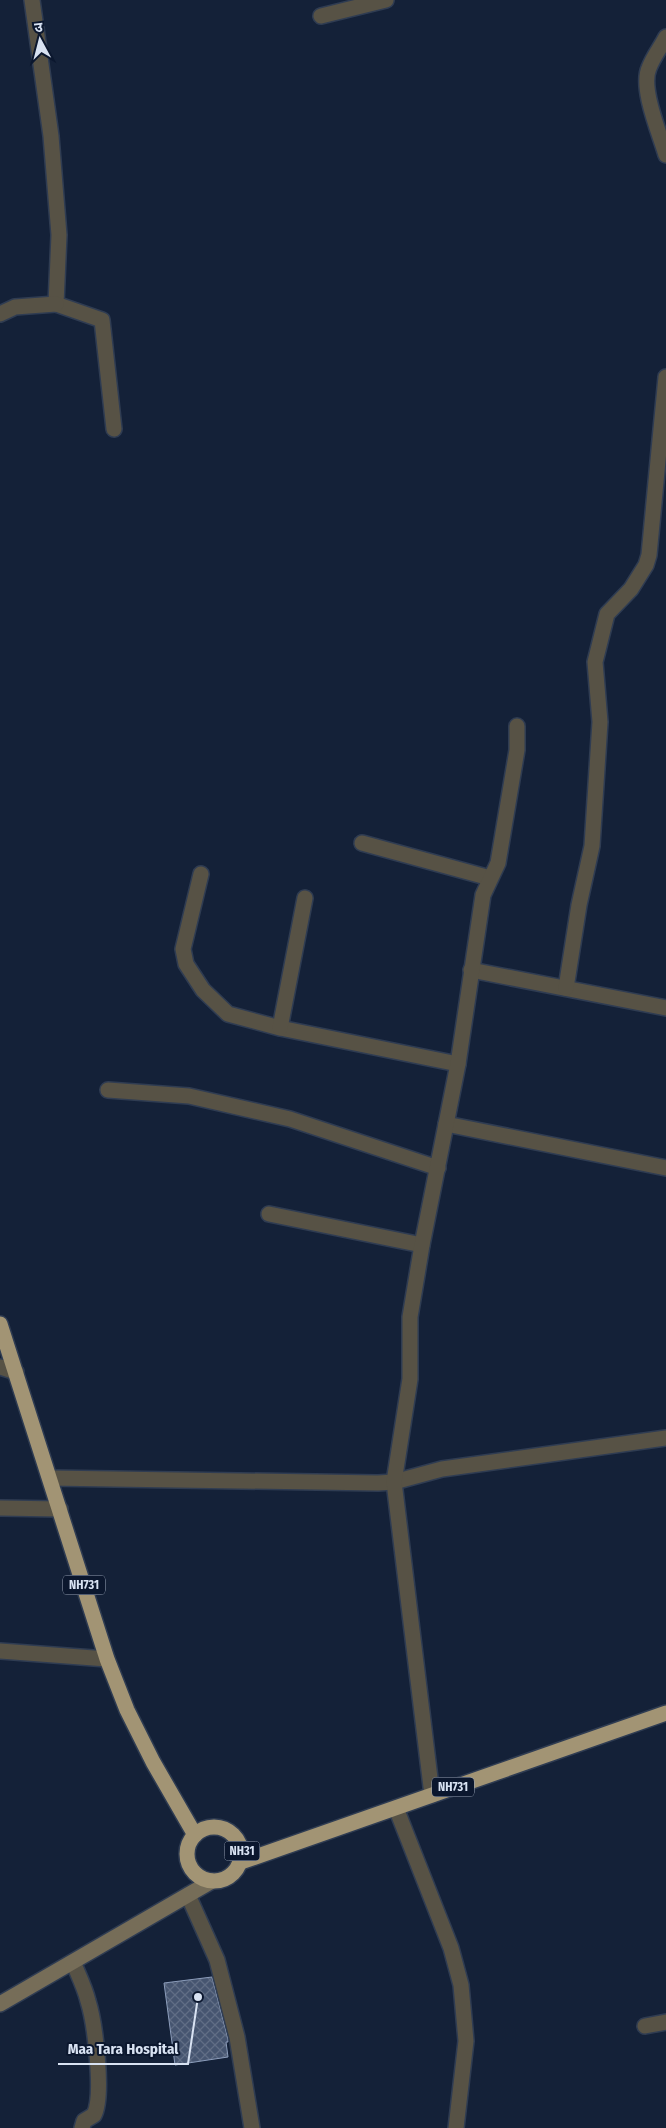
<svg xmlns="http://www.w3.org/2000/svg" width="666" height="2128" font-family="'Fira Sans Condensed','Noto Sans Devanagari',sans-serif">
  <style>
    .building { fill: url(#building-cross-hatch); stroke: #8c9dbb }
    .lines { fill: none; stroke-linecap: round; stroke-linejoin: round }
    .street-casing { stroke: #2f3c52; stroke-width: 18 }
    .secondary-casing { stroke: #2f3c52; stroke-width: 18 }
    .highway-casing { stroke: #2f3c52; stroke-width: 18 }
    .street { stroke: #575245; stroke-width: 15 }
    .secondary { stroke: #766d58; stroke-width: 15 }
    .highway { stroke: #a29474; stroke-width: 15 }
    .labels { text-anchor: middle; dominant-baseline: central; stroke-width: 4; stroke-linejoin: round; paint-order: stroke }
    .shield { fill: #0b172e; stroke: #9aa5b7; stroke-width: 1 }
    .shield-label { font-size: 12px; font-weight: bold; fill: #d8e2f2 }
    .leader { fill: none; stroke: #d8e2f2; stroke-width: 2 }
    .callout-dot { fill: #d8e2f2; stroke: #0b172e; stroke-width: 2 }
    .callout-label { font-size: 15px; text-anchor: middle; font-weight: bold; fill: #d8e2f2; stroke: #0b172e; stroke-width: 4; stroke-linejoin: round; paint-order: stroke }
  </style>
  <defs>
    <pattern id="building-cross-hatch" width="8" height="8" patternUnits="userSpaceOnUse" patternTransform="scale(1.25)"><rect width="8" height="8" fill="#465570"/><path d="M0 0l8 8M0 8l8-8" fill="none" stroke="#606d85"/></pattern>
  </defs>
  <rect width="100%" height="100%" fill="#142138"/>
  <polygon class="building" points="212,1977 228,2039 228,2042 226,2042 228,2057 175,2065 164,1983"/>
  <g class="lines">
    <defs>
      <g id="street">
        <polyline points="32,0 51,136 59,235 56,304 102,320 114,429"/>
        <polyline points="321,16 386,0"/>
        <path d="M666,37c-5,10 -13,20 -17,31 -9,20 11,66 17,87"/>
        <polyline points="0,314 15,307 56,304"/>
        <polyline points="362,843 490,878"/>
        <polyline points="201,874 183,949 186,964 203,990 228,1014 280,1028 458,1064"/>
        <polyline points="471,970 666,1008"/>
        <polyline points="566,988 579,905 592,846 600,722 595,662 607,614 631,589 646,565 649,555 666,377"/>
        <polyline points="280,1028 305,898"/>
        <polyline points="108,1090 189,1096 290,1119 438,1168"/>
        <polyline points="446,1124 666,1168"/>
        <polyline points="269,1214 422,1245"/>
        <polyline points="0,1367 16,1372"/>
        <polyline points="50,1478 378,1483 394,1482 442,1469 666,1438"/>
        <polyline points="0,1508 60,1509"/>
        <polyline points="0,1651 107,1659"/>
        <polyline points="432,1795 394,1482 410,1379 410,1317 422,1245 458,1064 483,895 498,863 517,750 517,726"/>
        <polyline points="396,1808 451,1948 461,1985 466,2041 456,2128"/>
        <polyline points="188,1895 217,1960 237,2037 252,2128"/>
        <path d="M73,1962c5,12 12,26 15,39 7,22 16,95 6,114l-10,6 -2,7"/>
        <polyline points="645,2026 666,2022"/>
      </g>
      <polyline id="secondary" points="0,2004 212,1881"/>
      <g id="highway">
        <polyline points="0,1324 107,1659 127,1710 153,1762 195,1835"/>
        <circle cx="214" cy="1854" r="27"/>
        <polyline points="241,1862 666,1713"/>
      </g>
    </defs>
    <use href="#street" class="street-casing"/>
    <use href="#secondary" class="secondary-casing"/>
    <use href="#highway" class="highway-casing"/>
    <use href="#street" class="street"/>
    <use href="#secondary" class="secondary"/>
    <use href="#highway" class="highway"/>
  </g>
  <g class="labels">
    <g class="shield">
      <rect x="63" y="1575.5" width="42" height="19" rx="4"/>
      <rect x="432" y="1777.5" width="42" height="19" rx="4"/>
      <rect x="224.5" y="1841.5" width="35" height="19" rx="4"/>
    </g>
    <g class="shield-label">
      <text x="84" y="1585">NH731</text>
      <text x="453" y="1787">NH731</text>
      <text x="242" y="1851">NH31</text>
    </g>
  </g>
  <path class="leader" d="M198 1997L188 2064H58"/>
  <circle class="callout-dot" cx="198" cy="1997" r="5"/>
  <g class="callout-label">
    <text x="123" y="2054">Maa Tara Hospital</text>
  </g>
  <g transform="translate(40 40) rotate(353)" stroke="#0b172e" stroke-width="4" paint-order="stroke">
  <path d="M0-4L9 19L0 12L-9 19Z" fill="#d8e2f2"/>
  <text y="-8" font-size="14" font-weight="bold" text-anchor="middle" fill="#d8e2f2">उ</text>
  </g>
</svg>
